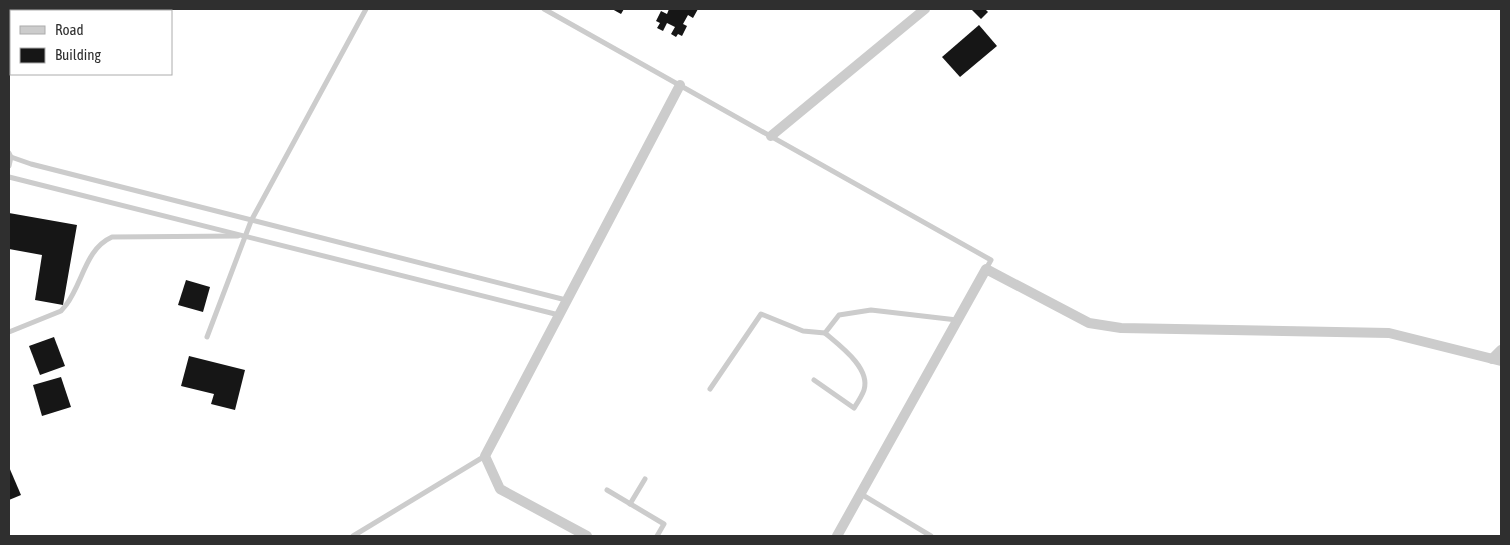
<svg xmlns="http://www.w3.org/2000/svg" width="1510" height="545" font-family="'Asap Condensed',sans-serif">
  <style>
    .building { fill: #161616 }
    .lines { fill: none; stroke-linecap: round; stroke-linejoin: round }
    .service { stroke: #ccc; stroke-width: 5 }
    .minor { stroke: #ccc; stroke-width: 10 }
  </style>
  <rect width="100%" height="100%" fill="#fff"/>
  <g class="building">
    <polygon points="612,9 624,9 621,14"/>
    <polygon points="669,9 698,9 693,18 688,15 683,24 687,26 682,36 678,34 676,37 671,34 675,27 667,23 663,31 657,28 660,23 656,21 661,11 667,14"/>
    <polygon points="971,9 985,9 988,12 981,19"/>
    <polygon points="979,25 997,46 960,77 942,57"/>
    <polygon points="9,213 77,225 63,305 35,300 42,255 9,249"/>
    <polygon points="186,280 210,287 203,312 178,305"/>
    <polygon points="54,337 65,366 40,375 29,346"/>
    <polygon points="189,356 245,370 235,410 211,404 214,394 181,386"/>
    <polygon points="61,377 71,407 42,416 33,385"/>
    <polygon points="9,467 21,495 9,500"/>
  </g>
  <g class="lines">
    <g class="service">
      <polyline points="544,9 991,260 986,269"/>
      <polyline points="9,153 11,157 31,164 566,300"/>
      <polyline points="9,166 11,157"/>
      <polyline points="9,177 559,315"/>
      <path d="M9,332l52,-21 5,-6c17,-22 19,-56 46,-68l126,-1"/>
      <polyline points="207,337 251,221 366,9"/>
      <path d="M814,380l40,28c4,-6 8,-12 10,-18 7,-22 -25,-45 -39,-57l14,-18 32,-5 86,10"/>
      <polyline points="710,389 761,314 803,331 825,333"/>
      <polyline points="607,490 664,524 657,536"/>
      <polyline points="861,494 931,536"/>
      <polyline points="630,504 645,479"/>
      <polyline points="353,536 485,456"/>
    </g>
    <g class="minor">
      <polyline points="771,136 925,9"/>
      <polyline points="1492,359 1501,350"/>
      <polyline points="587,536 500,489 485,456 680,85"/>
      <polyline points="837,536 986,269 1089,323 1121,328 1389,333 1501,361"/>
    </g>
  </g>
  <rect width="1510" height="545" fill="none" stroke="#2f2f2f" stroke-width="20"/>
  <rect x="10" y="10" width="162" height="65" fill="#ffffff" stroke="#acacac"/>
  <rect x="20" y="26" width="25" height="8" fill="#cccccc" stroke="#acacac"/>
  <text x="55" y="35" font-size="15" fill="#2f2f2f">Road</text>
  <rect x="20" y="48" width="25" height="15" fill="#161616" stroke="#acacac"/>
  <text x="55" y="60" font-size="15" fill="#2f2f2f">Building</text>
</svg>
